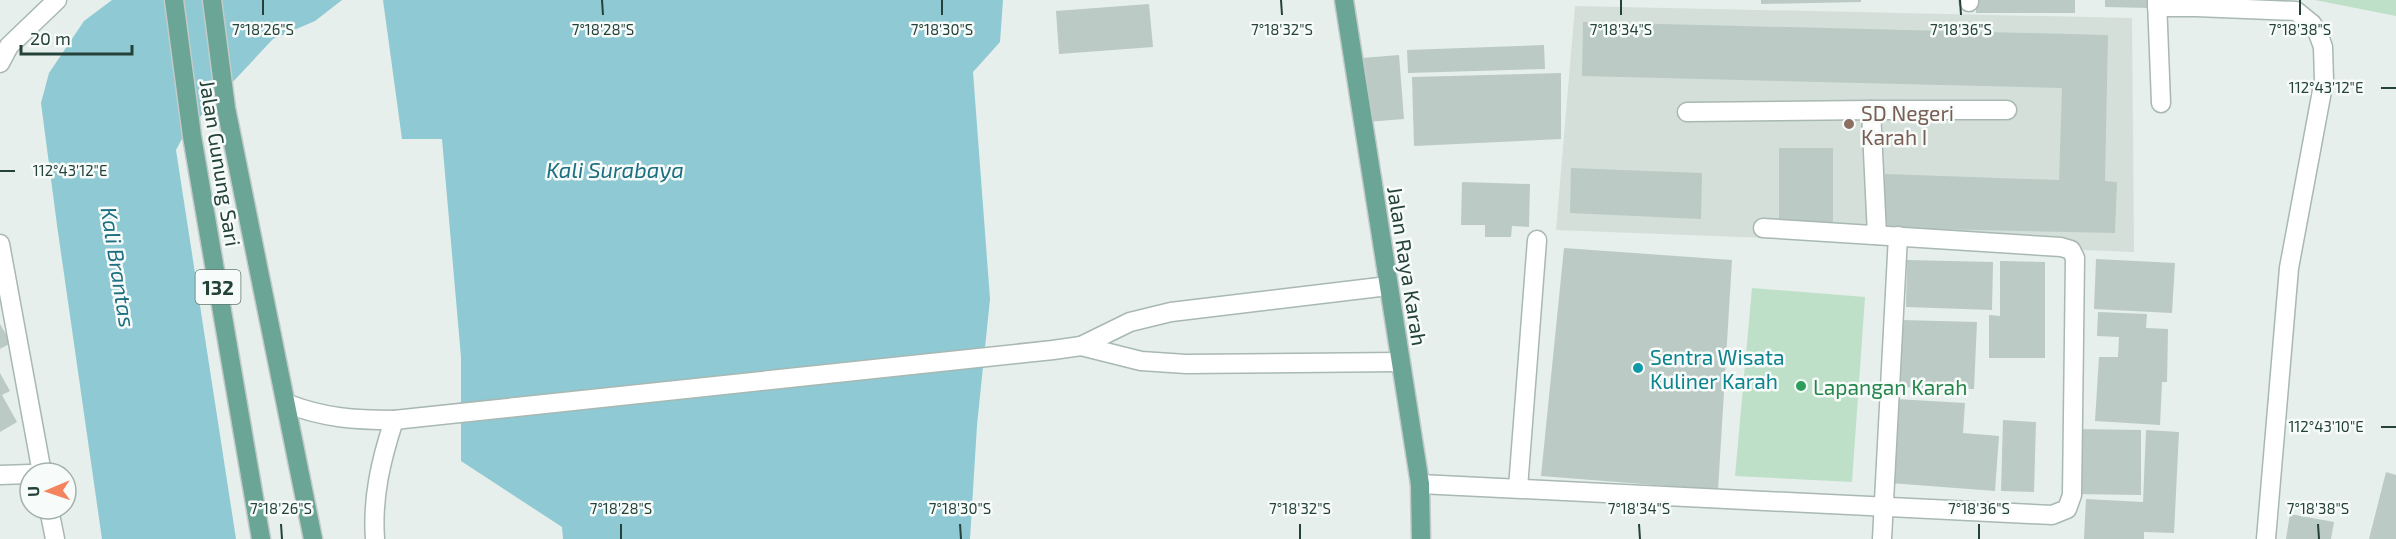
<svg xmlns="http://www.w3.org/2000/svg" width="2396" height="539" font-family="'Exo 2',sans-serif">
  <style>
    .built { fill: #d4dfda }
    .green { fill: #bfe0c8 }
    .water { fill: #8ec9d4 }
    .building { fill: #bbcac4 }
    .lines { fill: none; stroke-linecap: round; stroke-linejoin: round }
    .minor-casing { stroke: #a8b8b2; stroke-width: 21 }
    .major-casing { stroke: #c2cac8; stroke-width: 21 }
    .minor { stroke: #fff; stroke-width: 18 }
    .major { stroke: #6aa596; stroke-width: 18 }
    .ticks { fill: none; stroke: #24423a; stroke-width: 2 }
    .education-dot { fill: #8d6e63; stroke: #f7fbf9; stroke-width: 2 }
    .culture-dot { fill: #0f9aa8; stroke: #f7fbf9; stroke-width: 2 }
    .leisure-dot { fill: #2e9e5b; stroke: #f7fbf9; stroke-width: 2 }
    .labels { text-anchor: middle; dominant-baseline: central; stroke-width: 5; stroke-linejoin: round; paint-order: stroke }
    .shield { fill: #f7fbf9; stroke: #637a73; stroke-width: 1.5 }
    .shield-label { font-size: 20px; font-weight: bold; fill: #24423a }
    .education-label { font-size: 21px; fill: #785e54; stroke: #f7fbf9; text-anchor: start }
    .street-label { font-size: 21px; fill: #24423a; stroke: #f7fbf9 }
    .culture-label { font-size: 21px; fill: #0d838f; stroke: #f7fbf9; text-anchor: start }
    .leisure-label { font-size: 21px; fill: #27864d; stroke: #f7fbf9; text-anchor: start }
    .water-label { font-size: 22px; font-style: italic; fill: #1c6f80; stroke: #f7fbf9 }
    .ticks-label { font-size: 15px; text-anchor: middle; fill: #24423a; stroke: #f7fbf9; stroke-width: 5; stroke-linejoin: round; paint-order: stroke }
  </style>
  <rect width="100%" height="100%" fill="#e6efeb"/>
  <polygon class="built" points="1575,6 2132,18 2134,252 1556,230"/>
  <g class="green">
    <polygon points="2315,0 2396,0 2396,16"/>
    <polygon points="1752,288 1865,297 1852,482 1735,476"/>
  </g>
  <g class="water">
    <polygon points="112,0 342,0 315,21 273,39 185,133 176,150 236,539 102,539 57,225 41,103 49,73 84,21"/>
    <polygon points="383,0 1003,0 1000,42 973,72 990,299 977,425 970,539 563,539 562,527 461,461 461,357 442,139 402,139"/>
  </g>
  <g class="building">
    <polygon points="1761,0 1861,0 1861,2 1761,4"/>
    <rect x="1976" y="0" width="99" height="13"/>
    <polygon points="2105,0 2149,0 2149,8 2105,7"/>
    <polygon points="1149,4 1153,47 1059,54 1056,11"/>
    <polygon points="1583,22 2108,35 2105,181 2117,182 2115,233 1883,228 1885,174 2059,180 2062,88 1582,76"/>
    <polygon points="1544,45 1545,69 1408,73 1407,50"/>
    <polygon points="1399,55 1404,119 1367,122 1362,58"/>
    <polygon points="1561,73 1561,139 1414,146 1412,77"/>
    <rect x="1779" y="148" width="54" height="77"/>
    <polygon points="1571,168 1702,173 1701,219 1570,213"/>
    <polygon points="1462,182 1530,184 1529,227 1512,226 1511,237 1485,237 1485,225 1461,225"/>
    <polygon points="1564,248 1732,260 1718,490 1541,476"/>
    <polygon points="2096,259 2175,263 2172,313 2094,309"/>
    <polygon points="1907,260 1993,262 1992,310 1906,307"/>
    <polygon points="2000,261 2045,262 2045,358 1989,358 1989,315 2000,316"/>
    <polygon points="2098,312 2147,314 2146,328 2168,329 2167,382 2162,382 2160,425 2095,421 2099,357 2118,357 2119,337 2097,336"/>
    <polygon points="1901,320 1977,322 1974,389 1899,387"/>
    <polygon points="0,324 11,343 0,349"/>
    <polygon points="0,373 10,391 2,395 17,422 0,432"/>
    <polygon points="1896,399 1965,403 1963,433 1999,436 1995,491 1890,483"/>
    <polygon points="2003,420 2036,422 2034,492 2001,491"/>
    <polygon points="2075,429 2141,430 2141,495 2074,494"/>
    <polygon points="2146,430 2179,432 2174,533 2144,532 2144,539 2084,539 2086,499 2143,502"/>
    <polygon points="2386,472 2396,475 2396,539 2369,539"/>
    <polygon points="2290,514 2334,522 2331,539 2286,539"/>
  </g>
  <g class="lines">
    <defs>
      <g id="minor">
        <polyline points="2157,0 2161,103"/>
        <polyline points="1969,2 1969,0"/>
        <polyline points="2157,7 2196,7 2296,11 2312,24 2318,33 2323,47 2324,80 2289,268 2266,539"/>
        <polyline points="0,63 9,46 57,0"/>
        <polyline points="1871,110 2007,110"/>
        <polyline points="1687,112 1871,110 1877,235"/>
        <polyline points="0,244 42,473"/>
        <polyline points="1081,346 1141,361 1186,364 1400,362"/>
        <path d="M288,404c37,14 66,16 106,16l659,-70 28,-4 49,-24 41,-10 217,-26"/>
        <polyline points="0,475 30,474"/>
        <polyline points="1420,484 2052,515 2067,509 2072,495 2075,258 2071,250 2061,247 1763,228"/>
        <polyline points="1518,488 1537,240"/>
        <polyline points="49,509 55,539"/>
        <path d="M375,539c-3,-42 6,-79 19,-119"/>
        <polyline points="1882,539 1898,236"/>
      </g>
      <g id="major">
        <polyline points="174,0 192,136 261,539"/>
        <polyline points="212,0 226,108 313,539"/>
        <polyline points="1344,0 1420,484 1421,539"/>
      </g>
    </defs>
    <use href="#minor" class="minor-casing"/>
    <use href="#major" class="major-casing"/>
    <use href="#minor" class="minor"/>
    <use href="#major" class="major"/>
  </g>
  <path class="ticks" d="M263,0v15M602,0l1,15M942,0v15M1281,0l1,15M1621,0v15M1960,0l1,15M2300,0v15M2381,88h15M0,171h15M2381,427h15M281,524l1,15M621,524v15M960,524l1,15M1300,524v15M1639,524l1,15M1979,524v15M2318,524l1,15"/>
  <circle class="education-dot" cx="1849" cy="124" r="6"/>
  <circle class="culture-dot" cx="1638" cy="368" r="6"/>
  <circle class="leisure-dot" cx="1801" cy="386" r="6"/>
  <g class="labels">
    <rect class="shield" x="195.5" y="270" width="45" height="34" rx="4.5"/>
    <g class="shield-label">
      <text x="218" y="287">132</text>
    </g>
    <g class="education-label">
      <text x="1861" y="112">SD Negeri<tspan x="1861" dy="24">Karah I</tspan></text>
    </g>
    <g class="street-label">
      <text transform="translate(221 163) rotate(81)">Jalan Gunung Sari</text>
      <text transform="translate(1408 266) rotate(81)">Jalan Raya Karah</text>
    </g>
    <g class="culture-label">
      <text x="1650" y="356">Sentra Wisata<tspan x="1650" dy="24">Kuliner Karah</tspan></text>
    </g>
    <g class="leisure-label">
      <text x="1813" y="386">Lapangan Karah</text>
    </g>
    <g class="water-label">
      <text x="615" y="169">Kali Surabaya</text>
      <text transform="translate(119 267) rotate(81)">Kali Brantas</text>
    </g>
  </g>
  <g class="ticks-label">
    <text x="263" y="35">7°18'26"S</text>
    <text x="603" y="35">7°18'28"S</text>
    <text x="942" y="35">7°18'30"S</text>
    <text x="1282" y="35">7°18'32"S</text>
    <text x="1621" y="35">7°18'34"S</text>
    <text x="1961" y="35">7°18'36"S</text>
    <text x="2300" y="35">7°18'38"S</text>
    <text x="2326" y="93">112°43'12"E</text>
    <text x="70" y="176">112°43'12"E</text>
    <text x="2326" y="432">112°43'10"E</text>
    <text x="281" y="514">7°18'26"S</text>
    <text x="621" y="514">7°18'28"S</text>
    <text x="960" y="514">7°18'30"S</text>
    <text x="1300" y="514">7°18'32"S</text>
    <text x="1639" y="514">7°18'34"S</text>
    <text x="1979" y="514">7°18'36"S</text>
    <text x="2318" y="514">7°18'38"S</text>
  </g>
  <g transform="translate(48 491) rotate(268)"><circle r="28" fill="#f7fbf9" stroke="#a3b1ad" stroke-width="1.5"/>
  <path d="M0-4.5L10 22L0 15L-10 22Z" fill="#f4845f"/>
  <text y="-9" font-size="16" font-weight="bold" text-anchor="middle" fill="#24423a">U</text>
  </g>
  <path d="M21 45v9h111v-9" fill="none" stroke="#24423a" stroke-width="3"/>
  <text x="30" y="45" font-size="18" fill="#24423a" stroke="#f7fbf9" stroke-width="4.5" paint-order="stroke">20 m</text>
</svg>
